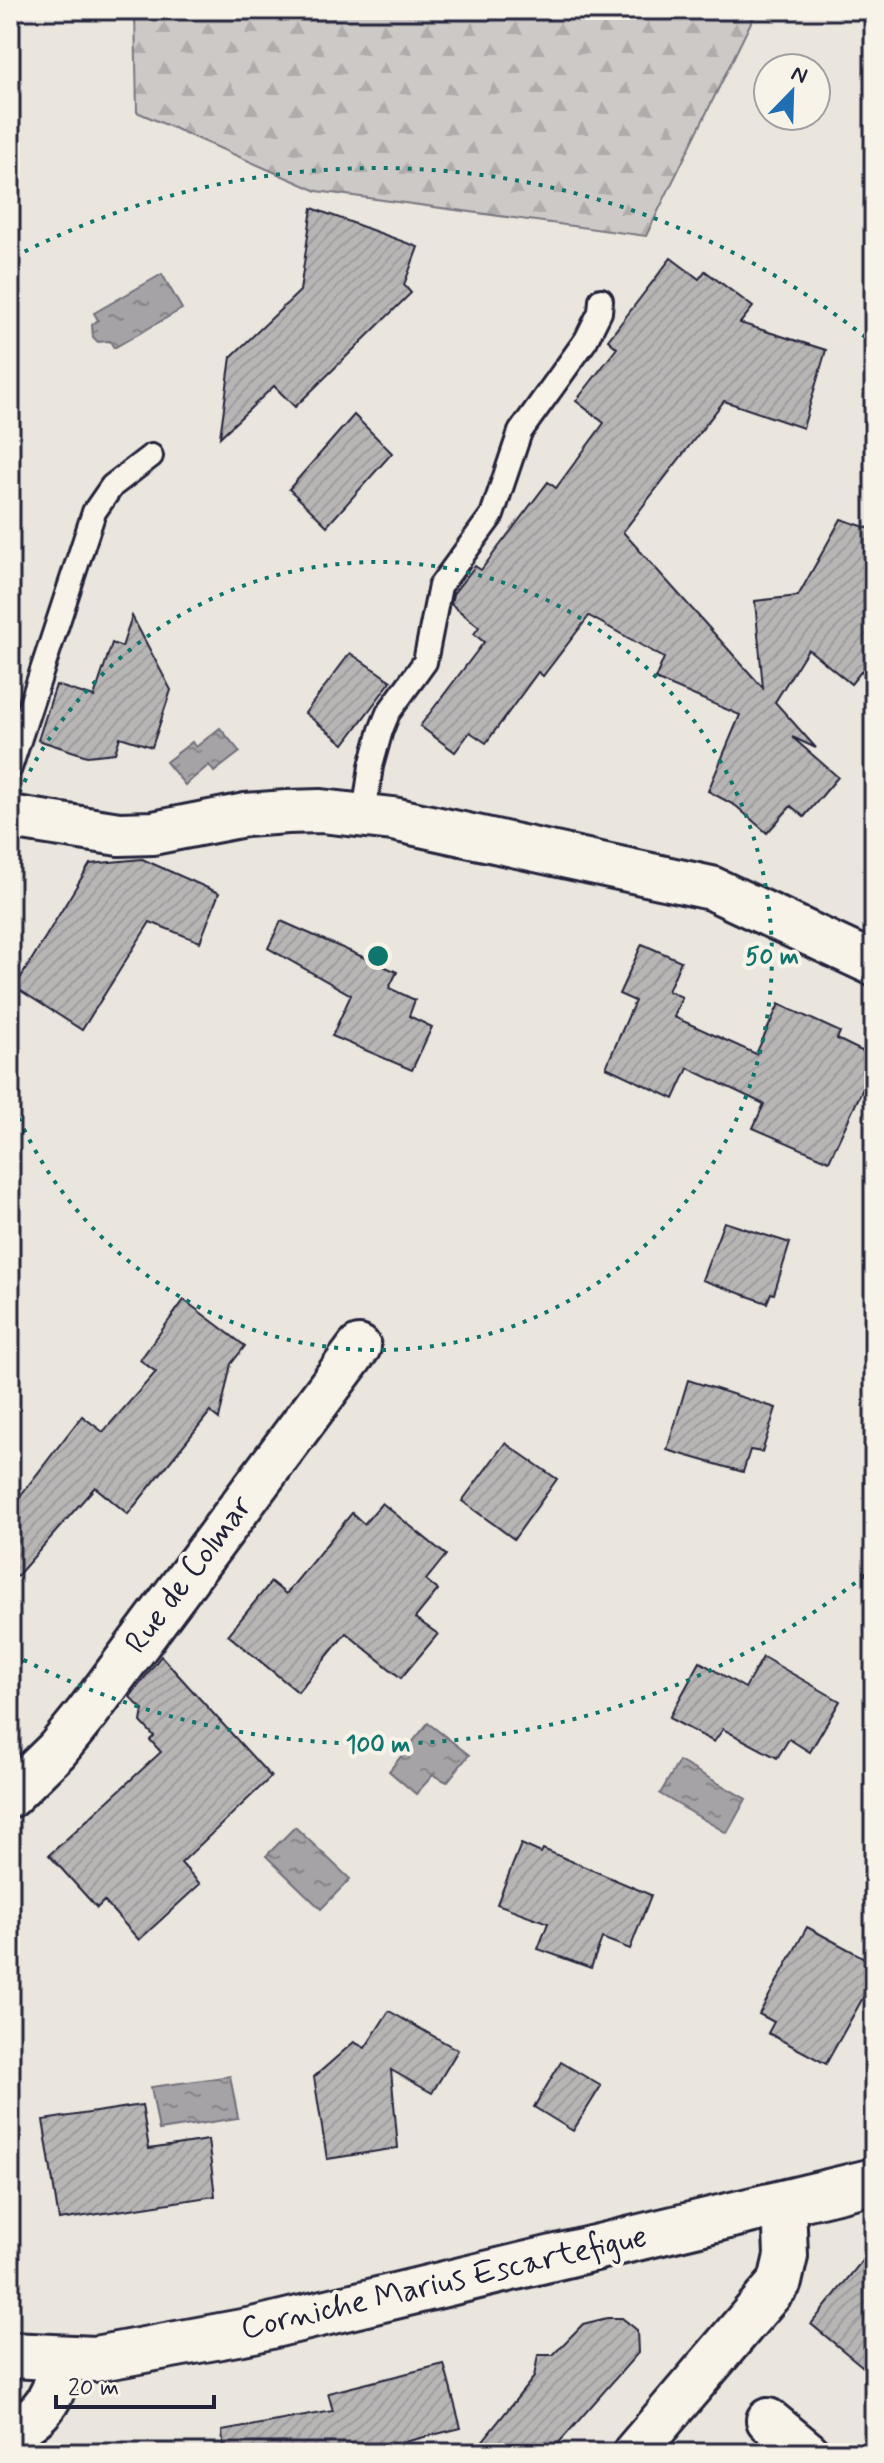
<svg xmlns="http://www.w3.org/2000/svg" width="884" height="2463" font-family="Mynerve,sans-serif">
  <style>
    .forest { fill: url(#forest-firs); stroke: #787680; stroke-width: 2 }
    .water { fill: url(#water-ripples); stroke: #716f7b; stroke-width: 2 }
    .building { fill: url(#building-hatch); stroke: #22223b; stroke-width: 2 }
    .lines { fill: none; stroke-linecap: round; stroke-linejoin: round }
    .lane-casing { stroke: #22223b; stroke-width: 28 }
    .street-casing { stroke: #22223b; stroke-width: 48 }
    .secondary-casing { stroke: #22223b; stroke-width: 50 }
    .lane { stroke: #f7f3e8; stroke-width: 22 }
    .street { stroke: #f7f3e8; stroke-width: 42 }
    .secondary { stroke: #f7f3e8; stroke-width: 44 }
    .ring { fill: none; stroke: #0f766e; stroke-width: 4; stroke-dasharray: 4 8 }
    .labels { text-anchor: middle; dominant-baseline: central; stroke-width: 8; stroke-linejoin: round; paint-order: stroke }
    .street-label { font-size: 32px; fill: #22223b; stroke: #f7f3e8 }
    .centre { fill: #0f766e; stroke: #f7f3e8; stroke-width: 4 }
    .ring-label { font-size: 24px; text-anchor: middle; font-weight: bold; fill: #0f766e; stroke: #f7f3e8; stroke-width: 8; stroke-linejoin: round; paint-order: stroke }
  </style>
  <defs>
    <pattern id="forest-firs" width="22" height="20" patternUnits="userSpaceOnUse" patternTransform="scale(2)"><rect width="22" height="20" fill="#cdc9c6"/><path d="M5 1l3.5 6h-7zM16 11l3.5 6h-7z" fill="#b0acab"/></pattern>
    <pattern id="water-ripples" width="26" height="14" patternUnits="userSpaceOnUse" patternTransform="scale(2)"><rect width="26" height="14" fill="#a6a3a6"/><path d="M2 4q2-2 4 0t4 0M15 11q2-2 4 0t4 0" fill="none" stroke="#878488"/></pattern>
    <pattern id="building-hatch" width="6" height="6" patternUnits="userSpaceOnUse" patternTransform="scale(2)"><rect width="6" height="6" fill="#b8b6b5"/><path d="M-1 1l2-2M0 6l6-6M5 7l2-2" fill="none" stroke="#9e9c9d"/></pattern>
  </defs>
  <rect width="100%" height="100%" fill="#eae6de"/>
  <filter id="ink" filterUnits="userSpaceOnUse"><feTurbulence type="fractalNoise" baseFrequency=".0125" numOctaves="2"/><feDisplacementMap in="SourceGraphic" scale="16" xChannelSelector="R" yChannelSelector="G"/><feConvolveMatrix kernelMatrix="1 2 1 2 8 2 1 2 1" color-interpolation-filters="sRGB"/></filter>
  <g filter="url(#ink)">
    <polygon class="forest" points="135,10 757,10 646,236 317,191 137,112"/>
    <g class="water">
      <polygon points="162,274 182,309 114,348 110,341 98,342 93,337 92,325 98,320 94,313"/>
      <polygon points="220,728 240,752 214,772 209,765 185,785 166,762 192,742 196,747"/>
      <polygon points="428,1723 469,1755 447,1782 433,1775 416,1794 389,1771"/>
      <polygon points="679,1761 746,1799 727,1833 660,1794"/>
      <polygon points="295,1827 350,1879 321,1909 266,1856"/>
      <polygon points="230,2076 238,2118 159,2130 151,2087"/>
    </g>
    <g class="building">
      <polygon points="312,208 418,247 404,285 411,293 295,407 274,386 220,437 231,357 300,291"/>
      <polygon points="671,258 699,279 705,271 753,307 740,323 826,350 803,428 724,401 623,532 763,688 755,601 798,596 841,519 874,530 874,656 851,684 808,649 775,702 816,748 792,737 838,777 804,817 791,806 767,833 736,806 708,791 740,715 655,679 664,658 589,616 543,676 538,672 486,743 470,732 455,752 420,726 484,642 474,634 479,627 451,604 453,594 475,566 481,570 548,482 556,488 604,423 576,401 617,348 608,340"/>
      <polygon points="354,415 392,453 327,526 289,489"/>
      <polygon points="132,616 171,690 152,747 120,737 115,753 87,756 38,740 56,685 94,697 112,643 122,647"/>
      <polygon points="350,653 391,681 344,744 305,713"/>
      <polygon points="142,859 219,893 200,942 150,922 82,1030 15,987 90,864"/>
      <polygon points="281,921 397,972 389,988 415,1000 409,1016 432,1027 412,1070 332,1036 351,995 268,948"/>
      <polygon points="642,944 681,961 668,991 682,997 674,1017 756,1054 779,1004 840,1032 837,1039 874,1057 874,1065 829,1161 753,1128 764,1104 688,1068 674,1099 606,1067 635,1001 619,994"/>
      <polygon points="724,1222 790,1243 774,1294 771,1293 767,1303 702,1280"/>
      <polygon points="184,1300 245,1346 231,1364 219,1419 210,1412 128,1514 95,1487 10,1584 10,1509 82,1416 103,1432 156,1372 140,1360"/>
      <polygon points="688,1380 776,1408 762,1452 750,1450 743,1472 667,1450"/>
      <polygon points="505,1443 557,1479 514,1539 462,1501"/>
      <polygon points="382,1503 446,1555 426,1580 438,1590 415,1618 438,1634 401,1678 346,1633 298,1692 228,1635 271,1582 286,1594 352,1513 364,1524"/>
      <polygon points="161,1656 271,1777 181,1863 200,1884 139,1940 104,1901 97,1908 49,1855 161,1752 150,1740 154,1736 141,1722 143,1710 130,1697"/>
      <polygon points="763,1657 840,1701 810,1752 789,1739 777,1758 723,1729 714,1742 669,1718 700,1662 745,1688"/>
      <polygon points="521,1844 541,1853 543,1849 651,1895 630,1949 602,1938 591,1968 538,1949 548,1923 497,1904"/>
      <polygon points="807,1927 874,1963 874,1978 826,2064 768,2033 774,2022 759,2014"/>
      <polygon points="389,2011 458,2050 432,2093 391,2070 398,2148 327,2159 314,2077 354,2042 365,2048"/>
      <polygon points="561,2062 601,2086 573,2131 534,2107"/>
      <polygon points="142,2105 149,2149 208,2140 215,2196 59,2220 43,2120"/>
      <polygon points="874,2246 874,2376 811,2324"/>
      <polygon points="607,2318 622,2318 637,2330 638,2353 550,2453 473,2453 534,2377 538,2355 553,2355 583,2324"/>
      <polygon points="444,2364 461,2428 360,2453 224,2453 222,2431 333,2411 328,2393"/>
    </g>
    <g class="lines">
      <defs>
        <g id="lane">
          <polyline points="10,768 94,512 112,486 151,456"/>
          <polyline points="364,815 371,766 381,730 388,713 425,662 440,586 492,515 520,432 586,340 600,312 601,300"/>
        </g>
        <g id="street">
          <polyline points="10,817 119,834 153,833 245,815 287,812 321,811 393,819 711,888 874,964"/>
          <polyline points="10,1796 57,1750 87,1713 359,1347"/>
          <polyline points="768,2420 808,2453"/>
          <path d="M10,2430c34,-12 48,-39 50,-73"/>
          <polyline points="634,2453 780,2282 786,2256 784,2203"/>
        </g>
        <polyline id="secondary" points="10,2355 95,2359 253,2330 874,2181"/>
      </defs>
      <use href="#lane" class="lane-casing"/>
      <use href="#street" class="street-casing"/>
      <use href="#secondary" class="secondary-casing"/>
      <use href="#lane" class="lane"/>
      <use href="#street" class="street"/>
      <use href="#secondary" class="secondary"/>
    </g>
  </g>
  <g class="ring">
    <path d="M10 815A394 394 0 1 1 10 1097"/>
    <path d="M874 1568A788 788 0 0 1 14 1655M14 257A788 788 0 0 1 874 344"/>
  </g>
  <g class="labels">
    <g class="street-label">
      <text transform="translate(189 1575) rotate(-53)">Rue de Colmar</text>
      <text transform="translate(444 2283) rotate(-13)">Corniche Marius Escartefigue</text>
    </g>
  </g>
  <circle cx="378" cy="956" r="12" class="centre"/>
  <g class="ring-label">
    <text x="772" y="964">50 m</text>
    <text x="378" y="1752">100 m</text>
  </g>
  <rect width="884" height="2463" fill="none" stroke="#f7f3e8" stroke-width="40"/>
  <rect x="20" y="20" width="844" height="2423" fill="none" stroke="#22223b" stroke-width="3" filter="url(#ink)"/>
  <g transform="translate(792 92) rotate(23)"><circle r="38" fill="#f7f3e8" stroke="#a29fa3" stroke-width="2"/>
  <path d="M0-6L14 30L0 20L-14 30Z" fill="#1f6fb2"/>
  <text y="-12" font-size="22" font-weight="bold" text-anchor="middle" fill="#22223b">N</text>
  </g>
  <path d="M56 2395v12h158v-12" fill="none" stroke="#22223b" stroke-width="4"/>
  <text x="68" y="2395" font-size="24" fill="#22223b" stroke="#f7f3e8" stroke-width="6" paint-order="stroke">20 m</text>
</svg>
